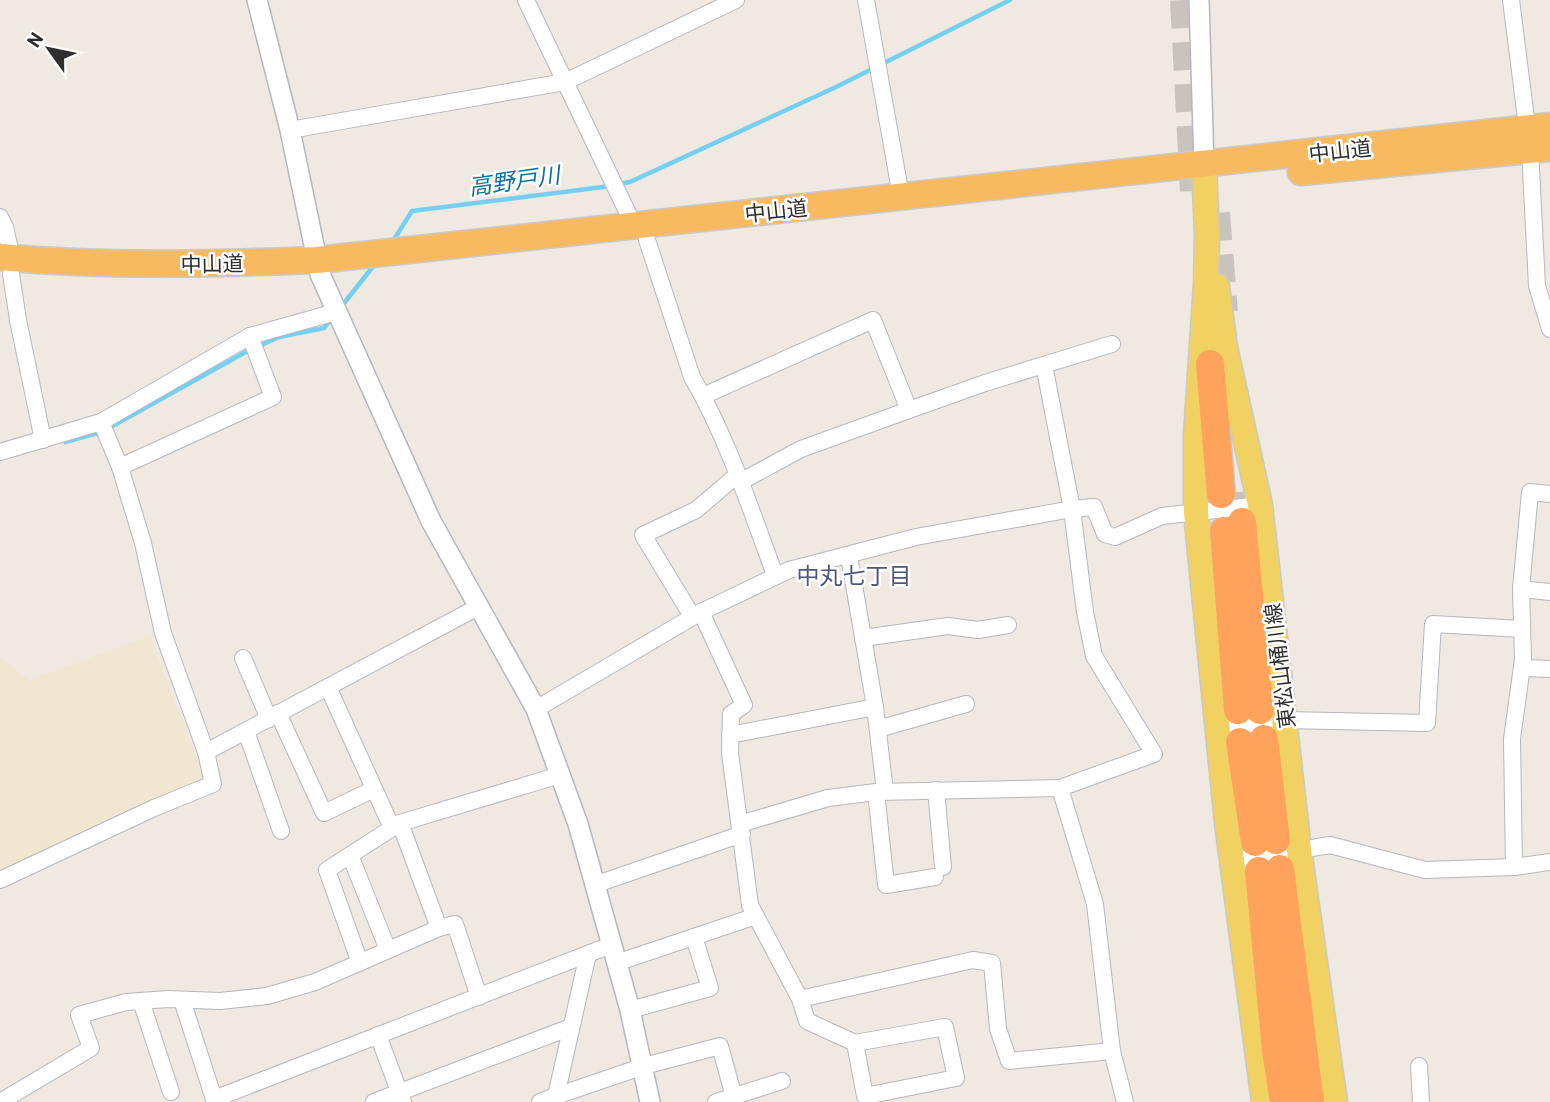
<svg xmlns="http://www.w3.org/2000/svg" width="1550" height="1102" font-family="Barlow,'Noto Sans JP',sans-serif">
  <style>
    .education { fill: #f0e6d1 }
    .lines { fill: none; stroke-linecap: round; stroke-linejoin: round }
    .stream { stroke: #75cff0; stroke-width: 4.5 }
    .motorway-tunnel { stroke: #c8c4bd; stroke-width: 28; stroke-dasharray: 28 14; stroke-linecap: butt }
    .minor-casing { stroke: #b4b7c1; stroke-width: 18 }
    .tertiary-casing { stroke: #b4b7c1; stroke-width: 22 }
    .primary-casing { stroke: #c9c9c9; stroke-width: 27 }
    .trunk-casing { stroke: #c9c9c9; stroke-width: 29 }
    .motorway-casing { stroke: #c9c9c9; stroke-width: 31 }
    .minor { stroke: #fff; stroke-width: 16 }
    .tertiary { stroke: #fff; stroke-width: 19 }
    .primary { stroke: #f2d163; stroke-width: 24 }
    .trunk { stroke: #f8ba60; stroke-width: 26 }
    .motorway { stroke: #ffa35c; stroke-width: 28 }
    .labels { text-anchor: middle; dominant-baseline: central; stroke-width: 5; stroke-linejoin: round; paint-order: stroke }
    .street-label { font-size: 21px; fill: #2e2e2e; stroke: #fff }
    .water-label { font-size: 23px; font-style: italic; fill: #0d6fa3; stroke: #fff }
    .neighbourhood-label { font-size: 23px; fill: #4d5680; stroke: #fff }
  </style>
  <rect width="100%" height="100%" fill="#efe9e1"/>
  <polygon class="education" points="150,636 205,781 87,830 0,872 0,657 29,680"/>
  <g class="lines">
    <g class="stream">
      <polyline points="620,184 630,182 836,87 1010,0"/>
      <polyline points="393,241 412,211 611,186"/>
      <polyline points="341,307 375,264"/>
      <polyline points="259,346 279,337 324,328 331,319"/>
      <polyline points="109,428 251,349"/>
      <polyline points="65,442 101,432"/>
    </g>
    <g class="motorway-tunnel">
      <polyline points="1184,0 1194,191"/>
      <polyline points="1216,213 1224,312"/>
      <polyline points="1239,492 1242,522"/>
    </g>
    <defs>
      <g id="minor">
        <polyline points="526,0 634,226"/>
        <polyline points="866,0 901,196"/>
        <polyline points="1511,0 1530,150 1537,286 1550,329"/>
        <polyline points="290,130 565,82 736,0"/>
        <polyline points="0,217 5,227 12,258"/>
        <path d="M647,240l45,137c35,60 59,133 83,198"/>
        <polyline points="11,274 18,320 43,440"/>
        <polyline points="1044,365 1072,509 1085,612 1094,656 1154,754 1060,788"/>
        <polyline points="703,396 873,320 909,410 801,449 740,482"/>
        <polyline points="909,410 985,383 1112,344"/>
        <polyline points="0,452 101,422 250,336 336,312"/>
        <polyline points="120,467 273,397 250,336"/>
        <polyline points="849,556 875,707 885,791"/>
        <polyline points="1521,589 1530,492 1550,494"/>
        <polyline points="701,612 744,705 731,714 730,753 750,905 800,999 807,1021 855,1043 945,1027 956,1078 865,1096 855,1043"/>
        <polyline points="692,616 643,535 696,510 737,475"/>
        <polyline points="863,638 948,626 978,630 1008,625"/>
        <polyline points="243,658 269,719"/>
        <polyline points="1522,668 1550,669"/>
        <polyline points="328,687 392,828"/>
        <polyline points="536,709 701,612 789,570 916,537 1072,509 1094,507 1105,534 1115,537 1162,516 1260,505"/>
        <polyline points="278,713 324,813 374,789"/>
        <polyline points="1217,728 1286,720 1427,723 1433,624 1522,629"/>
        <polyline points="878,729 966,704"/>
        <polyline points="246,731 281,831"/>
        <polyline points="730,735 875,707"/>
        <polyline points="206,752 478,607"/>
        <polyline points="936,790 943,867"/>
        <polyline points="876,792 886,885 935,877"/>
        <polyline points="400,823 439,928"/>
        <polyline points="740,824 828,798 876,792 1060,788 1095,904 1112,1051 1125,1102"/>
        <polyline points="350,855 388,950"/>
        <polyline points="1232,861 1330,845 1425,870 1514,867 1550,862"/>
        <polyline points="1514,867 1512,739 1523,659 1521,589 1550,592"/>
        <polyline points="0,880 154,808 213,784 206,752 163,633 143,543 120,467 101,422"/>
        <polyline points="594,885 742,834"/>
        <polyline points="360,963 327,870 400,823 560,775"/>
        <polyline points="616,963 756,916"/>
        <polyline points="800,999 973,960 992,963 998,1029 1009,1061 1112,1051"/>
        <polyline points="182,1000 215,1102"/>
        <polyline points="141,1001 171,1092"/>
        <polyline points="630,1010 710,988 694,937"/>
        <polyline points="378,1035 403,1102"/>
        <polyline points="1419,1066 1421,1102"/>
        <polyline points="556,1096 644,1066 720,1046 734,1097"/>
        <polyline points="214,1099 611,945"/>
        <polyline points="0,1102 91,1048 79,1015 126,1002 168,999 220,1001 267,996 315,982 439,928 455,924 479,997"/>
        <polyline points="374,1102 571,1027"/>
        <polyline points="540,1102 556,1096 588,954"/>
        <polyline points="716,1102 782,1081"/>
      </g>
      <g id="tertiary">
        <polyline points="257,0 290,130 320,274 431,521 536,709 578,824 630,1010 650,1102"/>
        <polyline points="1199,0 1204,165"/>
      </g>
      <g id="primary">
        <polyline points="1204,165 1207,234 1206,284 1196,435 1196,513 1227,823 1264,1102"/>
        <polyline points="1217,286 1225,347 1260,505 1299,850 1335,1102"/>
      </g>
      <g id="trunk">
        <polyline points="1301,172 1550,148"/>
        <path d="M0,257c106,10 211,7 317,3l1233,-134"/>
      </g>
      <g id="motorway">
        <polyline points="1210,364 1221,494"/>
        <polyline points="1242,522 1260,710"/>
        <polyline points="1224,531 1238,710"/>
        <polyline points="1264,739 1276,840"/>
        <polyline points="1240,742 1255,842"/>
        <polyline points="1280,869 1310,1102"/>
        <polyline points="1259,871 1276,1051 1284,1102"/>
      </g>
    </defs>
    <use href="#minor" class="minor-casing"/>
    <use href="#tertiary" class="tertiary-casing"/>
    <use href="#primary" class="primary-casing"/>
    <use href="#trunk" class="trunk-casing"/>
    <use href="#motorway" class="motorway-casing"/>
    <use href="#minor" class="minor"/>
    <use href="#tertiary" class="tertiary"/>
    <use href="#primary" class="primary"/>
    <use href="#trunk" class="trunk"/>
    <use href="#motorway" class="motorway"/>
  </g>
  <g class="labels">
    <g class="street-label">
      <text transform="translate(1340 150) rotate(-6)">中山道</text>
      <text transform="translate(776 210) rotate(-6)">中山道</text>
      <text transform="translate(212 263) rotate(-1)">中山道</text>
      <text transform="translate(1279 666) rotate(-97)">東松山桶川線</text>
    </g>
    <g class="water-label">
      <text transform="translate(514 180) rotate(-8)">高野戸川</text>
    </g>
    <g class="neighbourhood-label">
      <text x="854" y="575">中丸七丁目</text>
    </g>
  </g>
  <g transform="translate(49 49) rotate(303)" stroke="#ffffff" stroke-width="5" paint-order="stroke">
  <path d="M0-5L12 26L0 18L-12 26Z" fill="#2e2e2e"/>
  <text y="-10" font-size="19" font-weight="bold" text-anchor="middle" fill="#2e2e2e">N</text>
  </g>
</svg>
